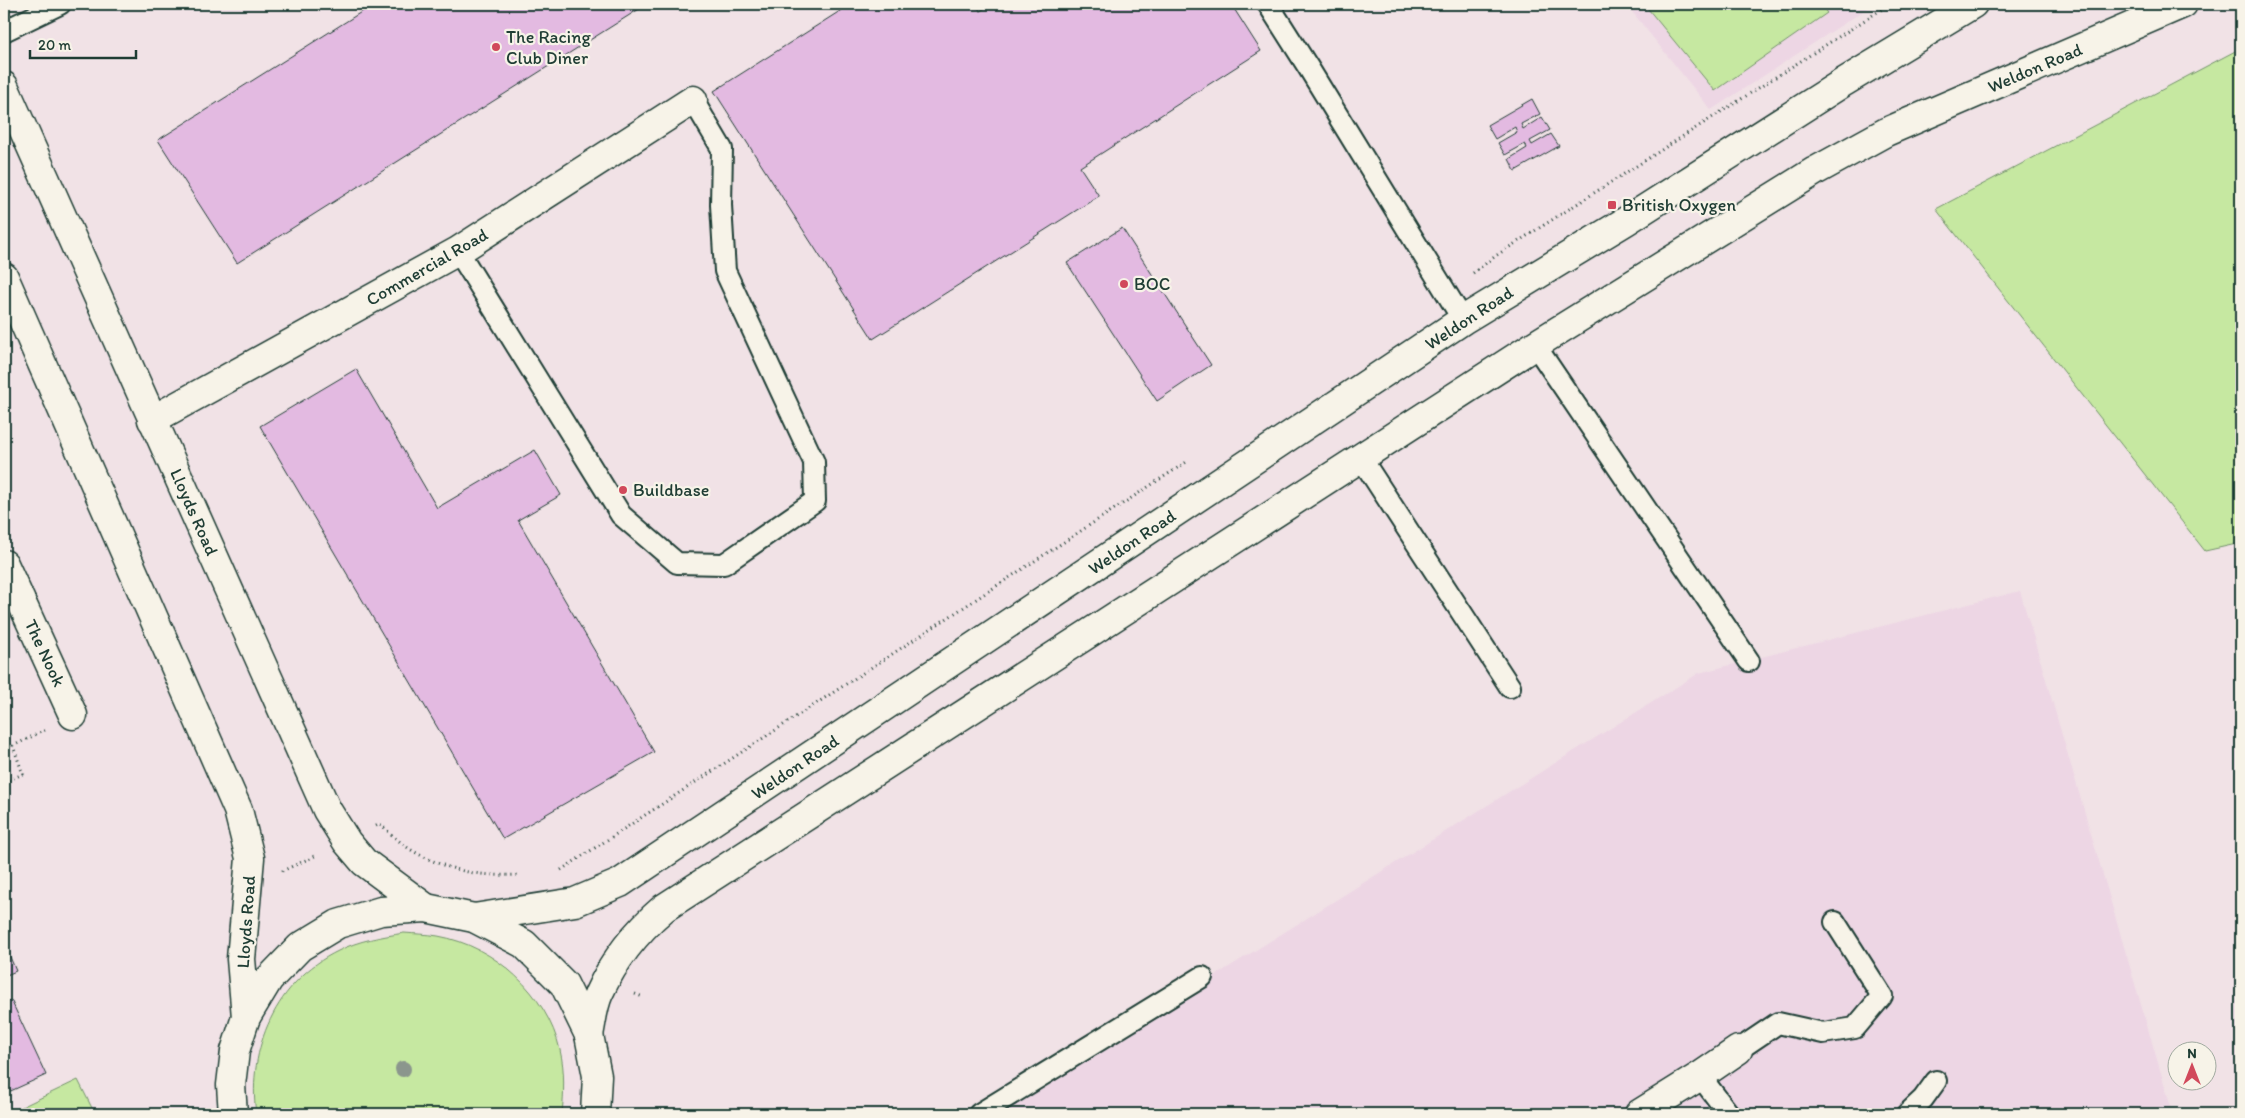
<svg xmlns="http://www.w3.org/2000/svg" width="2245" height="1118" font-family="Itim,sans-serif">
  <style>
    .built { fill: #edd6e4 }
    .green { fill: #c6e8a1; stroke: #72926a }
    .building { fill: #e3bae1; stroke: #1f3d34 }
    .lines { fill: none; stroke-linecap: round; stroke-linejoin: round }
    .lane-casing { stroke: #1f3d34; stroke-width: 24 }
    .street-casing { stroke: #1f3d34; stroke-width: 31 }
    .primary-casing { stroke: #1f3d34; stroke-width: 31 }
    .highway-casing { stroke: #1f3d34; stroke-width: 31 }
    .path { stroke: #1f3d34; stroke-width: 3; stroke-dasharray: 1 4; stroke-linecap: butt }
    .lane { stroke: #f7f3e8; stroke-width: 20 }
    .street { stroke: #f7f3e8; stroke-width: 28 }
    .primary { stroke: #f7f3e8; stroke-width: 28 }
    .highway { stroke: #f7f3e8; stroke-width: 28 }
    .tree { fill: #8b968d }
    .poi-dot { fill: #d1495b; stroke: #f7f3e8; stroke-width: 2 }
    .labels { text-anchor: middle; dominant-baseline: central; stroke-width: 4.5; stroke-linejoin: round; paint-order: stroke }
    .poi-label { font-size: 18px; fill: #1f3d34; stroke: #f7f3e8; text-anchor: start }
    .street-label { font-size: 18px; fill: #1f3d34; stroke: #f7f3e8 }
  </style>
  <rect width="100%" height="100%" fill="#f1e2e6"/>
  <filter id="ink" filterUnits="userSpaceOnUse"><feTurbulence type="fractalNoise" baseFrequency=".02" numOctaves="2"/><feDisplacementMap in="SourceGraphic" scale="10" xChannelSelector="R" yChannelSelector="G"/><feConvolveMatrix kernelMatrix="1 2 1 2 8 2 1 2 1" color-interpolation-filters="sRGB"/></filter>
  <g filter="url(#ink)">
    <g class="built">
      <polygon points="1626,4 1874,4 1711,110"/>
      <polygon points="2020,591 2173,1114 994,1114 1699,673"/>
    </g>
    <g class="green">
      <polygon points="1644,4 1820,4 1827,13 1715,91"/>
      <polygon points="2241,48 2241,543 2205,551 1936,209"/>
      <path d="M404,933c11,1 23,1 34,3 57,10 109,58 122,114 5,21 4,43 2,64h-306c-9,-65 20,-133 82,-163 21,-11 43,-14 66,-18z"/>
      <polygon points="78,1080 95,1114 7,1114"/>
    </g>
    <g class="building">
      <polygon points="374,4 647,4 237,263 158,140"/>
      <polygon points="851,4 976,4 980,11 993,4 1231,4 1261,51 1080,167 1099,196 873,339 714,91"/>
      <polygon points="1532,99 1540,114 1521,124 1523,129 1542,117 1550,130 1530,141 1532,145 1551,134 1559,146 1515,171 1509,159 1527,148 1525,144 1505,155 1498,143 1517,132 1515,127 1495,139 1487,125"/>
      <polygon points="1122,228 1211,365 1157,401 1067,263"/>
      <polygon points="356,369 437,508 535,450 561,495 518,520 654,752 503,839 260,426"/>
      <polygon points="4,943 16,971 4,976"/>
      <polygon points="11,1000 46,1075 4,1094 4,1004"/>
    </g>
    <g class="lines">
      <defs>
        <g id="lane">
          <polyline points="1268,4 1308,67 1463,320"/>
          <polyline points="4,31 60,4"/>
          <polyline points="458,251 621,515 677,563 724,564 815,501 814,462 725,271 721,205 722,149 693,100"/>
          <polyline points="1535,345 1749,661"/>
          <polyline points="1361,458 1510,687"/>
          <polyline points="1738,1050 1778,1023 1823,1033 1855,1028 1882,996 1835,922"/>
          <polyline points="1700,1076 1729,1114"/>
          <polyline points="979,1114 1202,977"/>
          <polyline points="1907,1114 1923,1099 1936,1081"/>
        </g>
        <g id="street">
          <polyline points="152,420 458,251 693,100"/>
          <polyline points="4,564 73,715"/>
          <polyline points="1639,1114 1700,1076 1738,1050"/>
        </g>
        <g id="primary">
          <polyline points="4,86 327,810 347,842 364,862 426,908"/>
          <polyline points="4,277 238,810 250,858 241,959 246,1017"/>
        </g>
        <g id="highway">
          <polyline points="474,918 575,902 620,883 1463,320 1626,221 1844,82 1973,4"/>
          <path d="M589,1035c3,-14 4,-29 10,-42 15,-33 38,-62 65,-85l871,-563 280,-174 71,-39 297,-128"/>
          <polyline points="233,1114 231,1085 235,1051 246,1017 269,979 300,947 338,924 381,911 426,908 474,918 524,944 564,984 589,1035 597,1076 595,1114"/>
        </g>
      </defs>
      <use href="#lane" class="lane-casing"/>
      <use href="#street" class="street-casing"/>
      <use href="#primary" class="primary-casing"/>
      <use href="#highway" class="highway-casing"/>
      <g class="path">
        <polyline points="1473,273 1497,255 1890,4"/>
        <polyline points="4,782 23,774 13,746 45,730"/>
        <path d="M376,826l4,-2c10,9 21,20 33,27 35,20 67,26 107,24"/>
        <polyline points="561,870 1188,461"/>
        <polyline points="282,871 317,855"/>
        <polyline points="635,994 643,997"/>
      </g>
      <use href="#lane" class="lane"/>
      <use href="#street" class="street"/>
      <use href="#primary" class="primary"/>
      <use href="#highway" class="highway"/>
    </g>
    <circle class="tree" cx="403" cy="1069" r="8"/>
  </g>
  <g class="poi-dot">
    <circle cx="496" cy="47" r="5"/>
    <rect x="1607" y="200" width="10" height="10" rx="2.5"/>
    <circle cx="1124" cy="284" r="5"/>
    <circle cx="623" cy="490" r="5"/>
  </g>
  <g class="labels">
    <g class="poi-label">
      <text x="506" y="37">The Racing<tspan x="506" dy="21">Club Diner</tspan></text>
      <text x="1622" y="205">British Oxygen</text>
      <text x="1134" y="284">BOC</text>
      <text x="633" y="490">Buildbase</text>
    </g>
    <g class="street-label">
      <text transform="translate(2035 68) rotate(-23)">Weldon Road</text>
      <text transform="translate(427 267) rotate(-30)">Commercial Road</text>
      <text transform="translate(1469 318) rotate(-33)">Weldon Road</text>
      <text transform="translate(194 512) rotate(66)">Lloyds Road</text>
      <text transform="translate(1132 542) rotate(-34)">Weldon Road</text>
      <text transform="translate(45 653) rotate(65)">The Nook</text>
      <text transform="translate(795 767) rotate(-34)">Weldon Road</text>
      <text transform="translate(246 922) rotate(-86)">Lloyds Road</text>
    </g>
  </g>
  <rect width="2245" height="1118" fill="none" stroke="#f7f3e8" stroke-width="20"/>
  <rect x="10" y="10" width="2225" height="1098" fill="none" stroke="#1f3d34" stroke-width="2" filter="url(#ink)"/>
  <g transform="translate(2192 1066)"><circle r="24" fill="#f7f3e8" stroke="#a1aaa0"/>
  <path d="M0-4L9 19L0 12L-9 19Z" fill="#d1495b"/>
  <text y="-8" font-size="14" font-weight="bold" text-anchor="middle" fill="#1f3d34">N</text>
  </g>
  <path d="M30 50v8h106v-8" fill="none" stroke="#1f3d34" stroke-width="2.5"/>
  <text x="38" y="50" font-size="15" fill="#1f3d34" stroke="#f7f3e8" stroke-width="4" paint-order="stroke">20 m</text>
</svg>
